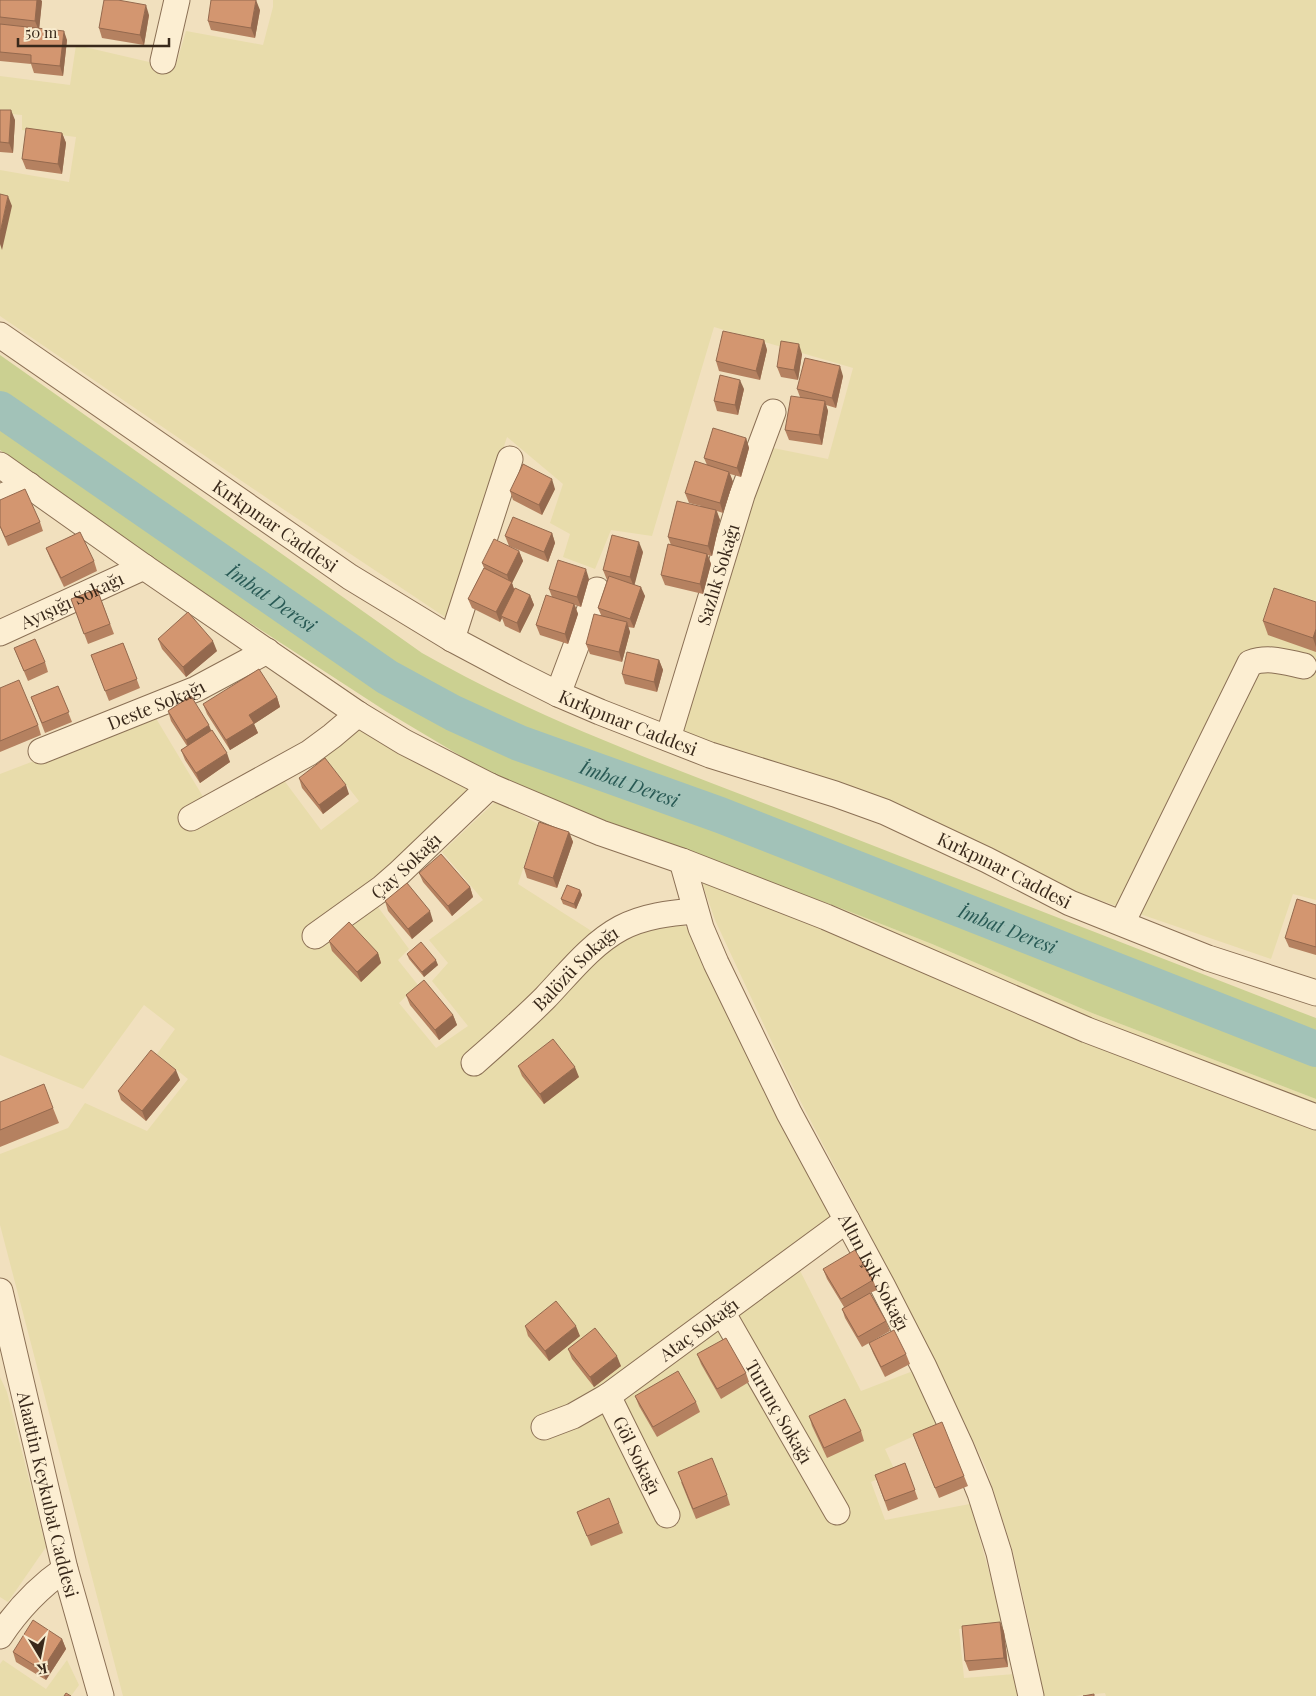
<svg xmlns="http://www.w3.org/2000/svg" width="1316" height="1696" font-family="'Playfair Display',serif">
  <style>
    .farmland { fill: #e8dcab }
    .green { fill: #cbd091 }
    .lines { fill: none; stroke-linecap: round; stroke-linejoin: round }
    .river { stroke: #a2c2b8; stroke-width: 36 }
    .minor-casing { stroke: #8b7055; stroke-width: 27 }
    .minor { stroke: #fceed2; stroke-width: 25 }
    .wall { fill: #b58160 }
    .shaded-wall { fill: #94694e }
    .building { fill: #d39670; stroke: #94694e }
    .labels { text-anchor: middle; dominant-baseline: central; stroke-width: 5; stroke-linejoin: round; paint-order: stroke }
    .street-label { font-size: 18px; fill: #39291b; stroke: #f8ebce }
    .water-label { font-size: 19px; font-style: italic; fill: #295a55; stroke: #f8ebce }
  </style>
  <rect width="100%" height="100%" fill="#f1e0be"/>
  <g class="farmland">
    <polygon points="273,0 1316,0 1316,900 1293,894 1271,959 1076,892 971,840 681,735 768,447 828,459 853,368 714,327 652,536 611,530 595,569 563,557 570,534 550,523 563,484 507,437 448,619 280,507 0,316 0,170 69,182 76,137 22,130 22,115 0,113 0,76 70,85 76,45 175,68 186,31 263,45 273,7"/>
    <polygon points="154,715 214,815 283,779 321,830 359,801 322,754 358,727 470,788 406,851 364,888 409,949 398,960 418,985 399,1003 436,1048 468,1026 432,981 448,963 429,940 483,900 442,852 497,800 538,824 518,884 615,946 640,929 664,923 683,925 694,933 836,1220 791,1253 861,1391 913,1371 939,1425 885,1449 895,1471 871,1482 885,1520 970,1504 1003,1622 959,1629 964,1678 1015,1674 1019,1696 123,1696 0,1225 0,1154 68,1128 85,1103 147,1131 188,1079 157,1054 175,1029 144,1005 83,1089 0,1055 0,774"/>
    <polygon points="692,854 843,909 932,944 1092,1013 1316,1099 1316,1696 1106,1696 1105,1693 1075,1696 1043,1696 1031,1632 1013,1552 986,1468 927,1344 792,1085 715,920"/>
    <polygon points="0,1377 7,1392 46,1547 8,1602 0,1597"/>
    <polygon points="3,1660 46,1689 67,1660 79,1685 71,1696 0,1696 0,1664"/>
  </g>
  <path class="green" d="M0,355l422,298c121,69 254,116 383,166 170,66 341,133 511,199v81l-224,-86 -160,-69 -89,-35 -269,-98 -78,-34 -109,-65 -269,-175 -118,-87z"/>
  <g class="lines">
    <path class="river" id="s1" d="M0,409l387,268 66,36 66,30 201,72 596,234"/>
    <defs>
      <g id="minor">
        <polyline points="163,61 177,0"/>
        <path id="s2" d="M0,335l350,242 102,62 64,34 42,21 42,18 110,43 125,39 50,18 102,48 83,43 138,55 108,35"/>
        <polyline points="0,465 144,567 358,714 404,742 490,786 601,833 682,861 826,917 1087,1030 1316,1117"/>
        <polyline points="0,497 29,485"/>
        <path id="s3" d="M0,633l144,-66"/>
        <polyline points="452,639 510,459"/>
        <polyline points="558,694 597,590"/>
        <path id="s4" d="M668,738l74,-243 31,-83"/>
        <path id="s5" d="M41,751l155,-62 71,-38"/>
        <polyline points="191,818 309,753 332,736 358,714"/>
        <path id="s6" d="M682,861l19,67 15,35 73,150 93,172 42,82 37,80 19,46 19,60 32,143"/>
        <path d="M1122,923l128,-260c18,-7 35,-1 54,3"/>
        <path id="s7" d="M315,936l67,-48 16,-14 92,-88"/>
        <path id="s8" d="M474,1063c24,-21 48,-42 71,-65 23,-24 46,-54 76,-70 23,-12 49,-15 74,-17"/>
        <path id="s9" d="M0,1291l65,278 36,127"/>
        <path id="s10" d="M722,1312l115,200"/>
        <path id="s11" d="M608,1396l59,119"/>
        <path id="s12" d="M544,1427l29,-11 35,-20 239,-176"/>
        <path d="M0,1636c18,-27 39,-49 65,-67"/>
      </g>
    </defs>
    <use href="#minor" class="minor-casing"/>
    <use href="#minor" class="minor"/>
  </g>
  <g class="wall">
    <polygon points="0,0 42,1 39,28 67,40 63,76 34,73 31,64 0,61"/>
    <polygon points="260,10 255,38 211,30 208,21"/>
    <polygon points="149,15 144,45 102,38 99,28"/>
    <polygon points="0,110 15,120 13,153 0,152"/>
    <polygon points="62,133 66,143 62,174 26,169 22,159"/>
    <polygon points="764,340 767,350 760,380 719,371 716,361"/>
    <polygon points="802,354 798,380 781,377 777,367"/>
    <polygon points="843,376 836,408 826,405 828,411 822,445 789,440 785,430 800,397 797,389"/>
    <polygon points="744,389 738,415 717,411 714,401"/>
    <polygon points="746,438 749,448 741,477 730,474 733,482 723,513 717,511 720,520 712,556 708,555 711,564 703,594 665,585 661,575 671,545 668,537 701,506 689,503 685,493 707,465 704,458"/>
    <polygon points="555,489 542,515 513,500 510,491"/>
    <polygon points="0,500 40,522 43,531 8,546 0,527"/>
    <polygon points="552,533 555,543 548,562 509,546 505,536"/>
    <polygon points="46,548 94,561 97,571 64,587 50,558"/>
    <polygon points="519,551 523,561 512,583 514,589 530,595 534,605 520,633 505,626 502,618 500,622 472,608 468,599 484,568 482,563"/>
    <polygon points="643,552 634,584 645,596 634,628 628,627 630,632 622,662 590,654 586,644 601,615 598,608 607,580 603,570"/>
    <polygon points="589,579 581,607 575,605 578,614 568,644 540,635 536,625 552,597 549,589"/>
    <polygon points="97,589 114,634 88,644 71,599"/>
    <polygon points="1316,602 1316,652 1268,635 1263,621"/>
    <polygon points="158,639 217,651 186,677 162,649"/>
    <polygon points="123,643 140,688 109,701 91,655"/>
    <polygon points="14,648 45,662 48,672 28,681"/>
    <polygon points="659,660 663,670 657,692 625,684 622,674"/>
    <polygon points="58,686 72,722 45,733 31,697"/>
    <polygon points="0,688 38,725 41,735 0,752"/>
    <polygon points="277,697 280,707 254,724 258,733 230,750 207,714 203,704"/>
    <polygon points="168,711 211,730 230,762 200,783 185,760 181,750 187,746 171,721"/>
    <polygon points="299,778 349,794 323,814 302,788"/>
    <polygon points="569,832 573,842 557,888 527,878 524,868"/>
    <polygon points="419,873 470,887 473,897 452,916 423,882"/>
    <polygon points="580,890 582,895 576,909 563,904 561,899"/>
    <polygon points="385,901 433,921 412,939 388,911"/>
    <polygon points="1316,905 1316,955 1289,947 1285,938"/>
    <polygon points="329,941 378,953 381,963 361,982 332,951"/>
    <polygon points="407,954 438,965 424,977 409,959"/>
    <polygon points="406,995 453,1015 457,1025 439,1040 410,1005"/>
    <polygon points="518,1066 579,1077 544,1104 522,1076"/>
    <polygon points="180,1080 146,1121 121,1100 118,1091"/>
    <polygon points="0,1102 53,1108 59,1123 0,1147"/>
    <polygon points="823,1269 873,1280 877,1290 870,1293 886,1321 890,1331 862,1347 845,1318 842,1309 844,1307 827,1279"/>
    <polygon points="525,1326 580,1336 549,1361 528,1336"/>
    <polygon points="869,1343 906,1354 910,1364 885,1377 873,1353"/>
    <polygon points="568,1349 621,1366 594,1387 572,1359"/>
    <polygon points="697,1354 746,1373 749,1382 721,1399 701,1364"/>
    <polygon points="635,1396 696,1402 700,1412 657,1437 639,1406"/>
    <polygon points="809,1416 861,1431 864,1441 827,1458 812,1426"/>
    <polygon points="913,1434 964,1476 968,1486 939,1498"/>
    <polygon points="905,1463 918,1499 888,1511 875,1475"/>
    <polygon points="681,1482 727,1495 730,1505 696,1519"/>
    <polygon points="577,1512 619,1523 623,1533 591,1546"/>
    <polygon points="1000,1622 1004,1632 1008,1667 969,1671 965,1661"/>
    <polygon points="62,1639 66,1649 46,1680 16,1662 13,1652"/>
  </g>
  <g class="shaded-wall">
    <polygon points="37,0 41,0 42,1 39,31 35,21"/>
    <polygon points="256,0 260,10 255,38 251,28"/>
    <polygon points="146,5 149,15 144,45 140,35"/>
    <polygon points="64,31 67,40 63,76 60,66"/>
    <polygon points="11,110 15,120 13,153 9,143"/>
    <polygon points="62,133 66,143 62,174 58,164"/>
    <polygon points="8,196 12,206 2,250 0,244 0,233"/>
    <polygon points="764,340 767,350 760,380 756,371"/>
    <polygon points="799,344 802,354 798,380 794,370"/>
    <polygon points="840,366 843,376 836,408 832,398"/>
    <polygon points="740,380 744,389 738,415 735,405"/>
    <polygon points="825,401 828,411 822,445 819,435"/>
    <polygon points="746,438 749,448 741,477 737,468"/>
    <polygon points="729,472 733,482 723,513 720,503"/>
    <polygon points="552,479 555,489 542,515 539,505"/>
    <polygon points="716,510 720,520 712,556 708,546"/>
    <polygon points="552,533 555,543 548,562 544,552"/>
    <polygon points="639,542 643,552 634,587 630,577"/>
    <polygon points="519,551 523,561 512,583 515,592 501,616 502,618 500,622 496,612 510,585 507,575"/>
    <polygon points="707,554 711,564 703,594 700,584"/>
    <polygon points="586,569 589,579 581,607 577,597"/>
    <polygon points="641,587 645,596 634,628 630,619"/>
    <polygon points="530,595 534,605 520,633 517,623"/>
    <polygon points="574,604 578,614 568,644 565,634"/>
    <polygon points="627,622 630,632 622,662 619,652"/>
    <polygon points="1316,629 1316,647 1313,638"/>
    <polygon points="213,641 217,651 186,677 183,667"/>
    <polygon points="659,660 663,670 657,692 654,682"/>
    <polygon points="277,697 280,707 254,724 258,733 230,750 226,740 249,715"/>
    <polygon points="209,725 213,735 189,750 186,740"/>
    <polygon points="227,753 230,762 200,783 196,773"/>
    <polygon points="346,785 349,794 323,814 319,805"/>
    <polygon points="569,832 573,842 557,888 553,878"/>
    <polygon points="470,887 473,897 452,916 448,906"/>
    <polygon points="580,890 582,895 576,909 574,904"/>
    <polygon points="430,911 433,921 412,939 408,929"/>
    <polygon points="378,953 381,963 361,982 357,972"/>
    <polygon points="436,960 438,965 424,977 422,972"/>
    <polygon points="453,1015 457,1025 439,1040 435,1030"/>
    <polygon points="575,1067 579,1077 544,1104 540,1094"/>
    <polygon points="176,1070 180,1080 146,1121 142,1111"/>
    <polygon points="576,1326 580,1336 549,1361 545,1351"/>
    <polygon points="617,1356 621,1366 594,1387 590,1377"/>
    <polygon points="1000,1622 1004,1632 1008,1667 1004,1658"/>
    <polygon points="62,1639 66,1649 46,1680 42,1670"/>
  </g>
  <g class="building">
    <polygon points="0,0 37,0 35,21 0,17"/>
    <polygon points="104,0 118,0 146,5 140,35 99,28"/>
    <polygon points="211,0 256,0 251,28 208,21"/>
    <polygon points="0,24 64,31 60,66 31,63 31,55 0,52"/>
    <polygon points="0,110 11,110 9,143 0,142"/>
    <polygon points="26,128 62,133 58,164 22,159"/>
    <polygon points="0,194 8,196 0,233"/>
    <polygon points="723,331 764,340 756,371 716,361"/>
    <polygon points="781,341 799,344 794,370 777,367"/>
    <polygon points="805,358 840,366 832,398 797,389"/>
    <polygon points="720,375 740,380 735,405 714,401"/>
    <polygon points="791,396 825,401 819,435 785,430"/>
    <polygon points="713,428 746,438 737,468 704,458"/>
    <polygon points="695,461 729,472 720,503 685,493"/>
    <polygon points="523,464 552,479 539,505 510,491"/>
    <polygon points="25,489 40,522 5,537 0,526 0,500"/>
    <polygon points="677,501 716,510 708,546 668,537"/>
    <polygon points="513,517 552,533 544,552 505,536"/>
    <polygon points="80,532 94,561 61,578 46,548"/>
    <polygon points="612,535 639,542 630,577 603,570"/>
    <polygon points="494,539 519,551 507,575 482,563"/>
    <polygon points="668,544 707,554 700,584 661,575"/>
    <polygon points="558,560 586,569 577,597 549,589"/>
    <polygon points="484,568 512,582 496,612 468,599"/>
    <polygon points="609,576 641,587 630,619 598,608"/>
    <polygon points="515,588 530,595 517,623 501,616"/>
    <polygon points="1274,588 1316,602 1316,629 1313,638 1263,621"/>
    <polygon points="97,589 110,624 84,634 71,599"/>
    <polygon points="546,595 574,604 565,634 536,625"/>
    <polygon points="188,612 213,641 183,667 158,639"/>
    <polygon points="594,614 627,622 619,652 586,644"/>
    <polygon points="35,639 45,662 24,671 14,648"/>
    <polygon points="123,643 137,679 105,691 91,655"/>
    <polygon points="627,652 659,660 654,682 622,674"/>
    <polygon points="259,669 277,697 249,715 254,723 226,740 203,704"/>
    <polygon points="19,680 38,725 0,741 0,688"/>
    <polygon points="58,686 69,712 42,723 31,697"/>
    <polygon points="191,696 209,725 186,740 168,711"/>
    <polygon points="212,730 227,753 196,773 181,750"/>
    <polygon points="325,758 346,785 319,805 299,778"/>
    <polygon points="539,822 569,832 553,878 524,868"/>
    <polygon points="441,854 470,887 448,906 419,873"/>
    <polygon points="407,883 430,911 408,929 385,901"/>
    <polygon points="567,885 580,890 574,904 561,899"/>
    <polygon points="1297,899 1316,905 1316,947 1285,938"/>
    <polygon points="349,922 378,953 357,972 329,941"/>
    <polygon points="421,942 436,960 422,972 407,954"/>
    <polygon points="424,980 453,1015 435,1030 406,995"/>
    <polygon points="553,1039 575,1067 540,1094 518,1066"/>
    <polygon points="151,1050 176,1070 142,1111 118,1091"/>
    <polygon points="44,1084 53,1108 0,1130 0,1102"/>
    <polygon points="855,1250 873,1280 841,1299 823,1269"/>
    <polygon points="870,1293 886,1321 858,1337 842,1309"/>
    <polygon points="556,1301 576,1326 545,1351 525,1326"/>
    <polygon points="595,1328 617,1356 590,1377 568,1349"/>
    <polygon points="894,1330 906,1354 881,1367 869,1343"/>
    <polygon points="726,1338 746,1373 717,1389 697,1354"/>
    <polygon points="678,1371 696,1402 653,1427 635,1396"/>
    <polygon points="845,1399 861,1431 824,1448 809,1416"/>
    <polygon points="942,1422 964,1476 935,1488 913,1434"/>
    <polygon points="712,1458 727,1495 693,1509 678,1472"/>
    <polygon points="905,1463 915,1490 885,1501 875,1475"/>
    <polygon points="609,1498 619,1523 587,1536 577,1512"/>
    <polygon points="33,1620 62,1639 42,1670 13,1652"/>
    <polygon points="1000,1622 1004,1658 965,1661 962,1626"/>
    <polygon points="66,1693 71,1696 64,1696"/>
    <polygon points="1094,1694 1094,1696 1083,1696"/>
  </g>
  <g class="labels">
    <g class="street-label">
      <text stroke="none"><textPath href="#s2" startOffset="335">Kırkpınar Caddesi</textPath></text>
      <text stroke="none"><textPath href="#s4" startOffset="171">Sazlık Sokağı</textPath></text>
      <text stroke="none"><textPath href="#s3" startOffset="79">Ayışığı Sokağı</textPath></text>
      <text stroke="none"><textPath href="#s5" startOffset="124">Deste Sokağı</textPath></text>
      <text stroke="none"><textPath href="#s2" startOffset="740">Kırkpınar Caddesi</textPath></text>
      <text stroke="none"><textPath href="#s7" startOffset="115">Çay Sokağı</textPath></text>
      <text stroke="none"><textPath href="#s2" startOffset="1145">Kırkpınar Caddesi</textPath></text>
      <text stroke="none"><textPath href="#s8" startOffset="139">Balözü Sokağı</textPath></text>
      <text stroke="none"><textPath href="#s6" startOffset="455">Altın Işık Sokağı</textPath></text>
      <text stroke="none"><textPath href="#s12" startOffset="184">Ataç Sokağı</textPath></text>
      <text stroke="none"><textPath href="#s10" startOffset="115">Turunç Sokağı</textPath></text>
      <text stroke="none"><textPath href="#s11" startOffset="66">Göl Sokağı</textPath></text>
      <text stroke="none"><textPath href="#s9" startOffset="209">Alaattin Keykubat Caddesi</textPath></text>
    </g>
    <g class="water-label">
      <text stroke="none"><textPath href="#s1" startOffset="331">İmbat Deresi</textPath></text>
      <text stroke="none"><textPath href="#s1" startOffset="736">İmbat Deresi</textPath></text>
      <text stroke="none"><textPath href="#s1" startOffset="1141">İmbat Deresi</textPath></text>
    </g>
  </g>
  <g transform="translate(40 1656) rotate(170)" stroke="#f8ebce" stroke-width="4" paint-order="stroke">
  <path d="M0-4L9 19L0 12L-9 19Z" fill="#39291b"/>
  <text y="-8" font-size="14" font-weight="bold" text-anchor="middle" fill="#39291b">K</text>
  </g>
  <path d="M18 38v8h151v-8" fill="none" stroke="#39291b" stroke-width="2.5"/>
  <text x="25" y="38" font-size="15" fill="#39291b" stroke="#f8ebce" stroke-width="4" paint-order="stroke">50 m</text>
</svg>
